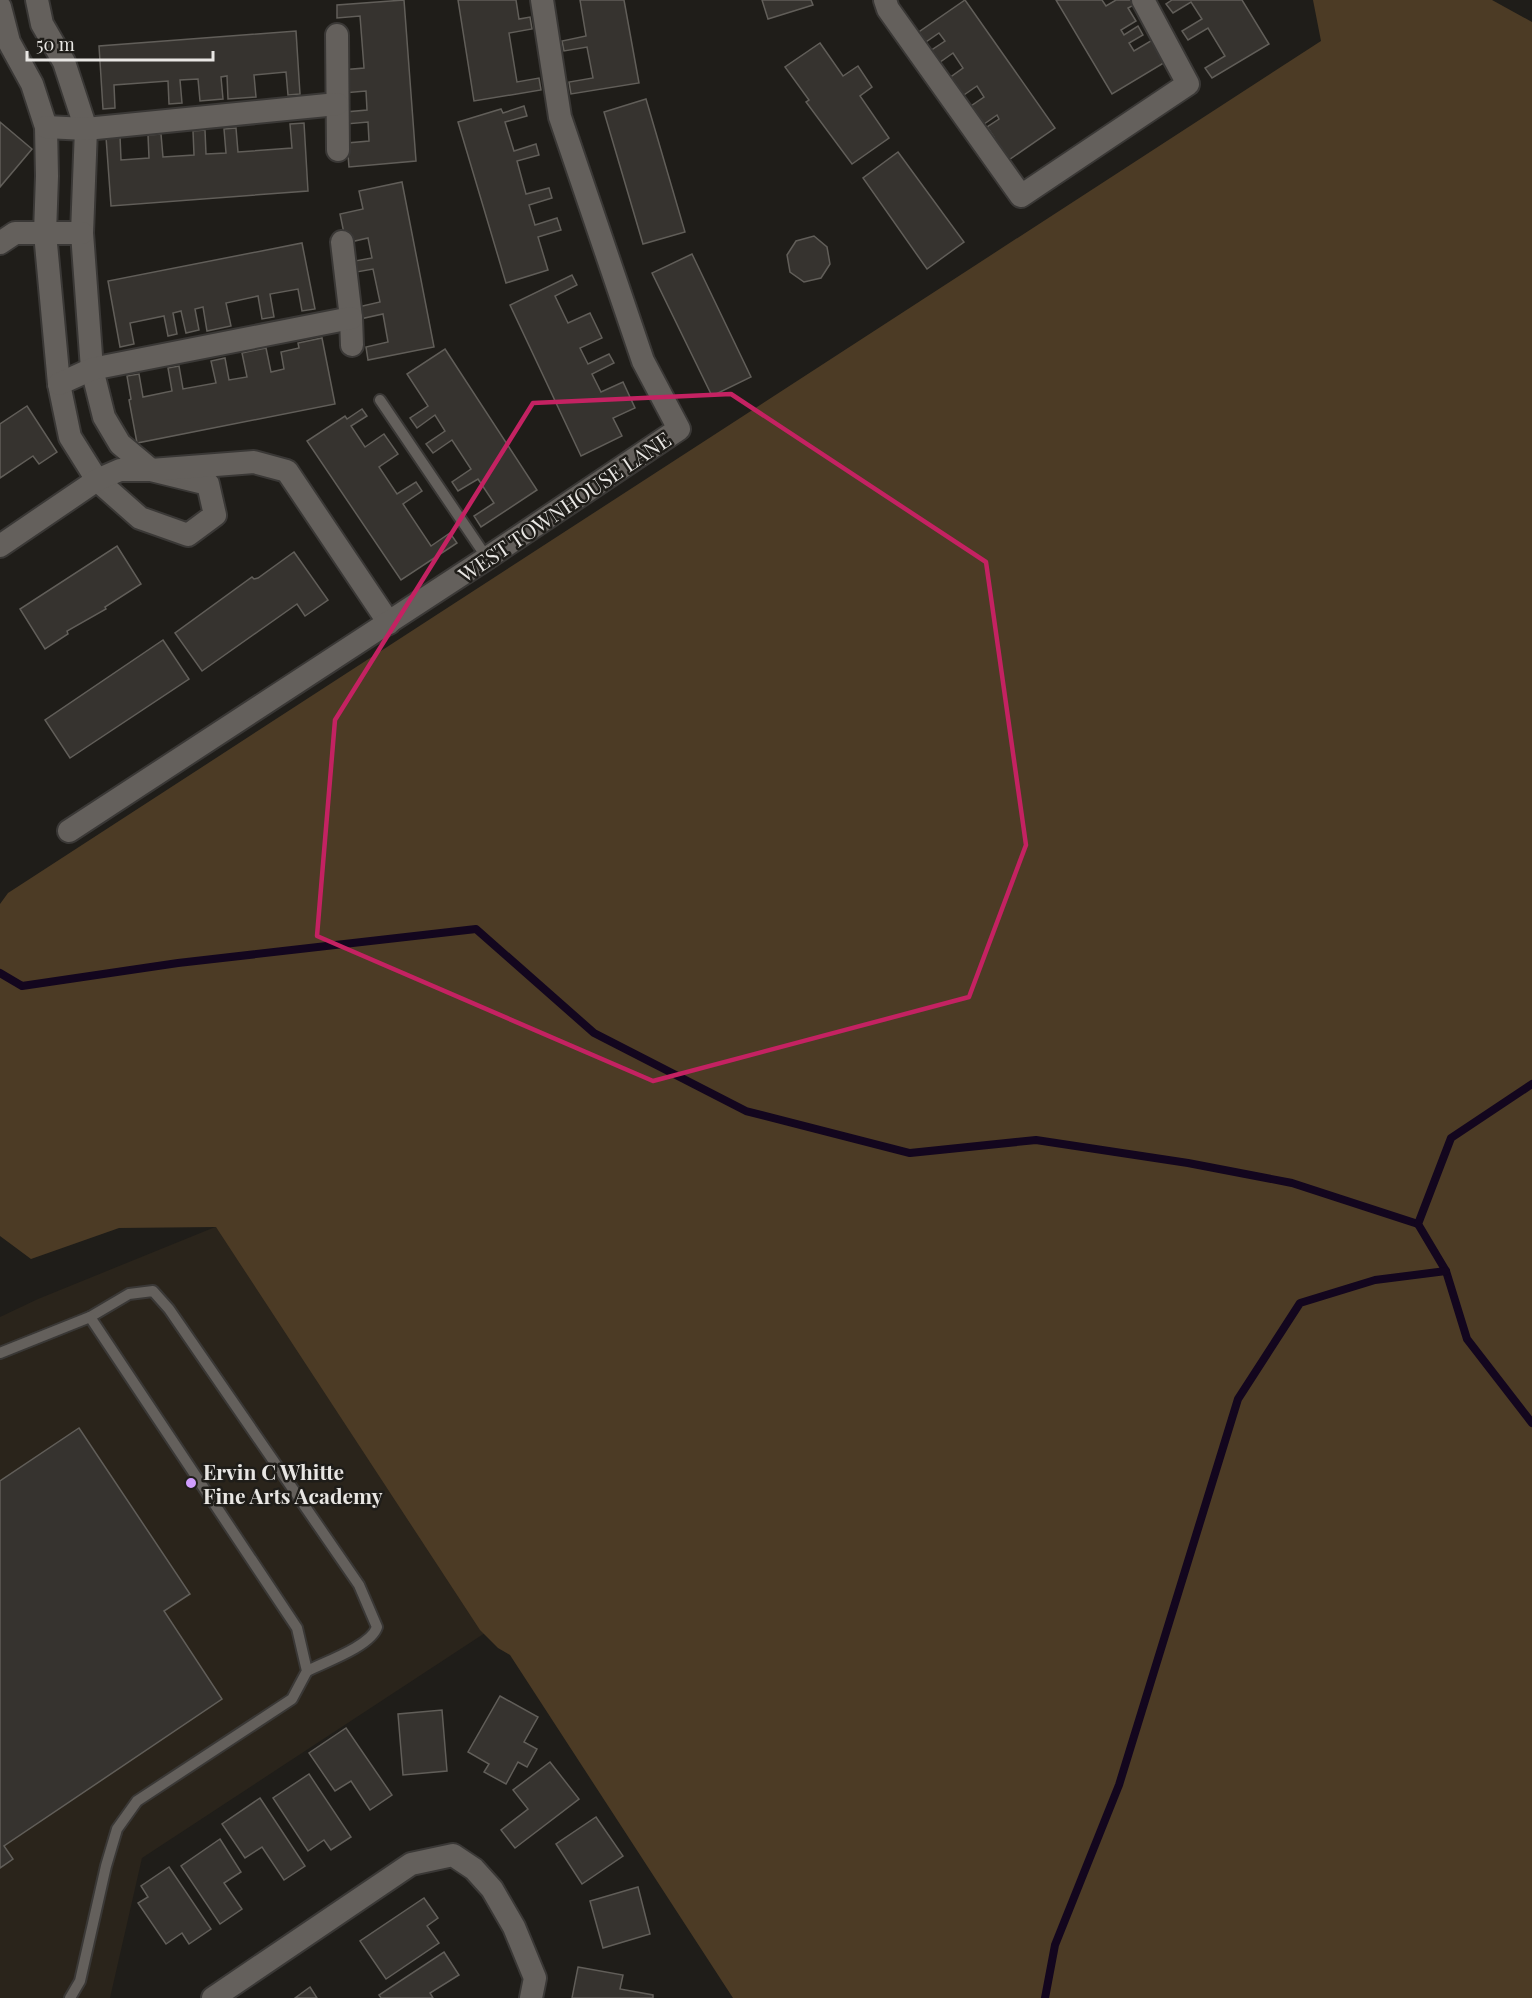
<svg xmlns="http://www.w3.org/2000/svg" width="1532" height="1998" font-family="'Playfair Display',serif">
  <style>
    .built { fill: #2a241b }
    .green { fill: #4c3b25 }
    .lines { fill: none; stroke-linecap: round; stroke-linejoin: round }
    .stream { stroke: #13061e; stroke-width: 8 }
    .building { fill: #36332f; stroke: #615e59; stroke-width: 1.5 }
    .lane-casing { stroke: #3a3836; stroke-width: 14 }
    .street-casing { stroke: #3a3836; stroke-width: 26 }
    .lane { stroke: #64605c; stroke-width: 10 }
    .street { stroke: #64605c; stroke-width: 22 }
    .marked { fill: none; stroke: #c42262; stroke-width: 4.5; stroke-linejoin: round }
    .poi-dot { fill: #d09dfe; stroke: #1f1d19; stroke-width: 2 }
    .labels { text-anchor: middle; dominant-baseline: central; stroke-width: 5; stroke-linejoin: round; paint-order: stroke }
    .street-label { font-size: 21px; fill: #e8e6e3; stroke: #1f1d19 }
    .poi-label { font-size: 21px; font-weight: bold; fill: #e8e6e3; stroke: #1f1d19; text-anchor: start }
  </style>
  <rect width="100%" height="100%" fill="#1f1d19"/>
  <polygon class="built" points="225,1223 491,1629 142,1858 110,1998 0,1998 0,1317 38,1299"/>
  <polygon class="green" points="1313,0 1492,0 1532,22 1532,1998 733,1998 510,1655 498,1648 480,1630 216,1227 119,1228 31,1259 0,1236 0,904 8,893 1321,41"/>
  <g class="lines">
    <g class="stream">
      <polyline points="0,973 22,986 178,963 476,929 594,1033 746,1111 910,1153 1036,1140 1188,1163 1292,1183 1418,1224"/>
      <polyline points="1532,1084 1451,1138 1418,1224 1446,1271 1467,1339 1532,1423"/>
      <polyline points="1045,1998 1055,1945 1119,1785 1238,1399 1300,1303 1375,1280 1446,1271"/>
    </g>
  </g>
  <g class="building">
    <polygon points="404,0 416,161 349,167 347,143 369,141 368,122 346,124 345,112 367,110 366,91 343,93 341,70 364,68 360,16 337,18 337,5"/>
    <polygon points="458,0 516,0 519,19 530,17 532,29 509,33 517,82 539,78 541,90 474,101"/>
    <polygon points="580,0 624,0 639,83 571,94 569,82 593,78 587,47 564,51 562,41 586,36"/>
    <polygon points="762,0 811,0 813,5 768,19"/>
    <polygon points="965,0 1055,128 1003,164 988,142 994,137 987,127 999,119 997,115 977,129 965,110 984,97 977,86 958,99 945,81 963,68 953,53 936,65 927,53 945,41 939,33 920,46 913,36"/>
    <polygon points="1056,0 1102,0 1106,6 1116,0 1131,0 1134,5 1128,8 1136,21 1121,30 1124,35 1138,26 1143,35 1129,43 1134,51 1154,39 1167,61 1112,94"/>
    <polygon points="1172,0 1242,0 1269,44 1212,78 1205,68 1225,56 1208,28 1188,40 1182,31 1202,19 1191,2 1173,13 1166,4"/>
    <polygon points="296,31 300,94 288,95 286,72 254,75 256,97 228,99 227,76 221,77 223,99 200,101 198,79 180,80 182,103 169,104 168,81 114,85 115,108 103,109 99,46"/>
    <polygon points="820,43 843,76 858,66 872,87 860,96 889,138 852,164 806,102 809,100 785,67"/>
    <polygon points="646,99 685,232 643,244 604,112"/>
    <polygon points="524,106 527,116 505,122 514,151 536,144 539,155 517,161 526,194 549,188 552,198 529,205 535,225 557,218 561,230 538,237 548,270 506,283 458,122 501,109 503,113"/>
    <polygon points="0,122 32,149 0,187"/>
    <polygon points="304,123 308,191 111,206 106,137 120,136 121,160 149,158 148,135 161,134 163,157 194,155 193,131 205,130 206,154 226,153 224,129 236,128 238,152 292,148 290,124"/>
    <polygon points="898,152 964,242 927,269 863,178"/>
    <polygon points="402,182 434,347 368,360 366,347 388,342 383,314 360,319 358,307 380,302 373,269 351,273 349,262 372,258 368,238 346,243 340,214 363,209 359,191"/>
    <polygon points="814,236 827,247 830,264 821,278 804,282 790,272 787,255 796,241"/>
    <polygon points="302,243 315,309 302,311 298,289 270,294 274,317 262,319 258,296 226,303 231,326 207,331 203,307 195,309 199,330 186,333 181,311 173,313 177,334 168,336 164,316 130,323 134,344 120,347 108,281"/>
    <polygon points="692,254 751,377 712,396 652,273"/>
    <polygon points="572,275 577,285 555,296 568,323 590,313 602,338 580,348 588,364 609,354 614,363 592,374 601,392 623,382 635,408 613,418 622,436 581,456 510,305"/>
    <polygon points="322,338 335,404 137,443 129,400 131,399 127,376 139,374 143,397 172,391 168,368 179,366 183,389 216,383 211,361 225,358 229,380 247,377 242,353 266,348 271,372 284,369 281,352 299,348 298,343"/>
    <polygon points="445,349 537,490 481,527 474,516 494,503 478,479 458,491 452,482 471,469 452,440 433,453 426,444 445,431 435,415 417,428 410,418 428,406 407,374"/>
    <polygon points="27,406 57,452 39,464 33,456 0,478 0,424"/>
    <polygon points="362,409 367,416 351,426 365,447 384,434 398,454 379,467 397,494 416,482 422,491 403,504 431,546 450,533 457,543 401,580 307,441 345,416 347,419"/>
    <polygon points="117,546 141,584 105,607 106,609 67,631 68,634 45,649 20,609"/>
    <polygon points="294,552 328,600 305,616 297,604 202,671 175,633 252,577 254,579 258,578"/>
    <polygon points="163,640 189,679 70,758 45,720"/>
    <polygon points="79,1428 190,1594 164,1611 222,1699 4,1846 13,1859 0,1868 0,1481"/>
    <polygon points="500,1696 538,1717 524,1742 537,1749 527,1767 518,1762 506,1784 484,1772 489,1764 468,1752"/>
    <polygon points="442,1710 447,1771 403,1775 398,1714"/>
    <polygon points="346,1728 392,1795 370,1810 351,1781 335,1791 309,1753"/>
    <polygon points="550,1762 579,1799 515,1848 501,1830 528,1809 513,1790"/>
    <polygon points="309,1774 351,1837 331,1850 324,1840 308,1851 273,1798"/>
    <polygon points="260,1798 305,1866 284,1880 262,1847 245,1858 222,1824"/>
    <polygon points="596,1817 623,1856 582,1884 556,1844"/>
    <polygon points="220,1839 241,1872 224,1883 242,1909 220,1924 181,1866"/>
    <polygon points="169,1867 211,1929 189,1944 182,1933 166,1944 138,1903 148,1897 141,1886"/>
    <polygon points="638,1887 650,1934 603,1948 590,1901"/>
    <polygon points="424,1898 438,1918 427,1926 439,1943 386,1979 360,1941"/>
    <polygon points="444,1952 459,1975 430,1993 433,1998 381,1998 379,1995"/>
    <polygon points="578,1967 623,1975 620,1989 653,1995 653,1998 572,1998"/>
    <polygon points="310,1987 317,1998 295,1998"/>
  </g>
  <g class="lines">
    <defs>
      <g id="lane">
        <polyline points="380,400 487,558"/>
        <path d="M90,1317l39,-23 24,-3 16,18 190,276 18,42c-6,19 -52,35 -70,44"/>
        <polyline points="0,1353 90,1317 297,1628 307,1671 292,1699 137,1801 117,1829 106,1866 80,1981 70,1998"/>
      </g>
      <g id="street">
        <polyline points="885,0 888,9 1021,196 1188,84 1143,0"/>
        <polyline points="0,7 9,42 32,84 46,127 47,176 45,233 59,384 70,437 97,480 140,518 188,535 215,515 208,484 151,470 120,444 104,417 92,369 82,233 86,129 64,62 42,24 37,0"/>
        <polyline points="337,35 338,150"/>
        <polyline points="46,127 86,129 337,104"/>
        <polyline points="342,242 351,318 352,345"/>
        <polyline points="0,243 15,233 82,233"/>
        <polyline points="59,384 92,369 351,318"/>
        <polyline points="0,546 97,480 120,470 151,470 254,462 287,471 389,623"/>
        <polyline points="69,831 487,558 679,429 643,361 560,117 542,0"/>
        <polyline points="213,1998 411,1864 453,1855 474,1869 492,1889 514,1927 535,1978 531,1998"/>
      </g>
    </defs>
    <use href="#lane" class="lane-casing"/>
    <use href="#street" class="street-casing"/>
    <use href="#lane" class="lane"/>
    <use href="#street" class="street"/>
  </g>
  <path class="marked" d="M731,394l255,168 40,283 -57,152 -316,84 -336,-145 18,-216 198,-317z"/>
  <circle class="poi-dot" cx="191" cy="1483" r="6"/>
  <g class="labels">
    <g class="street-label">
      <text transform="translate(564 506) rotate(-34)">WEST TOWNHOUSE LANE</text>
    </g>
    <g class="poi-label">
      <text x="203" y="1471">Ervin C Whitte<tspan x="203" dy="24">Fine Arts Academy</tspan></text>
    </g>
  </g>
  <path d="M27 51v9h186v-9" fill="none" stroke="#e8e6e3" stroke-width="3"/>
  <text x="36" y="51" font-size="18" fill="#e8e6e3" stroke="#1f1d19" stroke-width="4.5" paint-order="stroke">50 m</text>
</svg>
